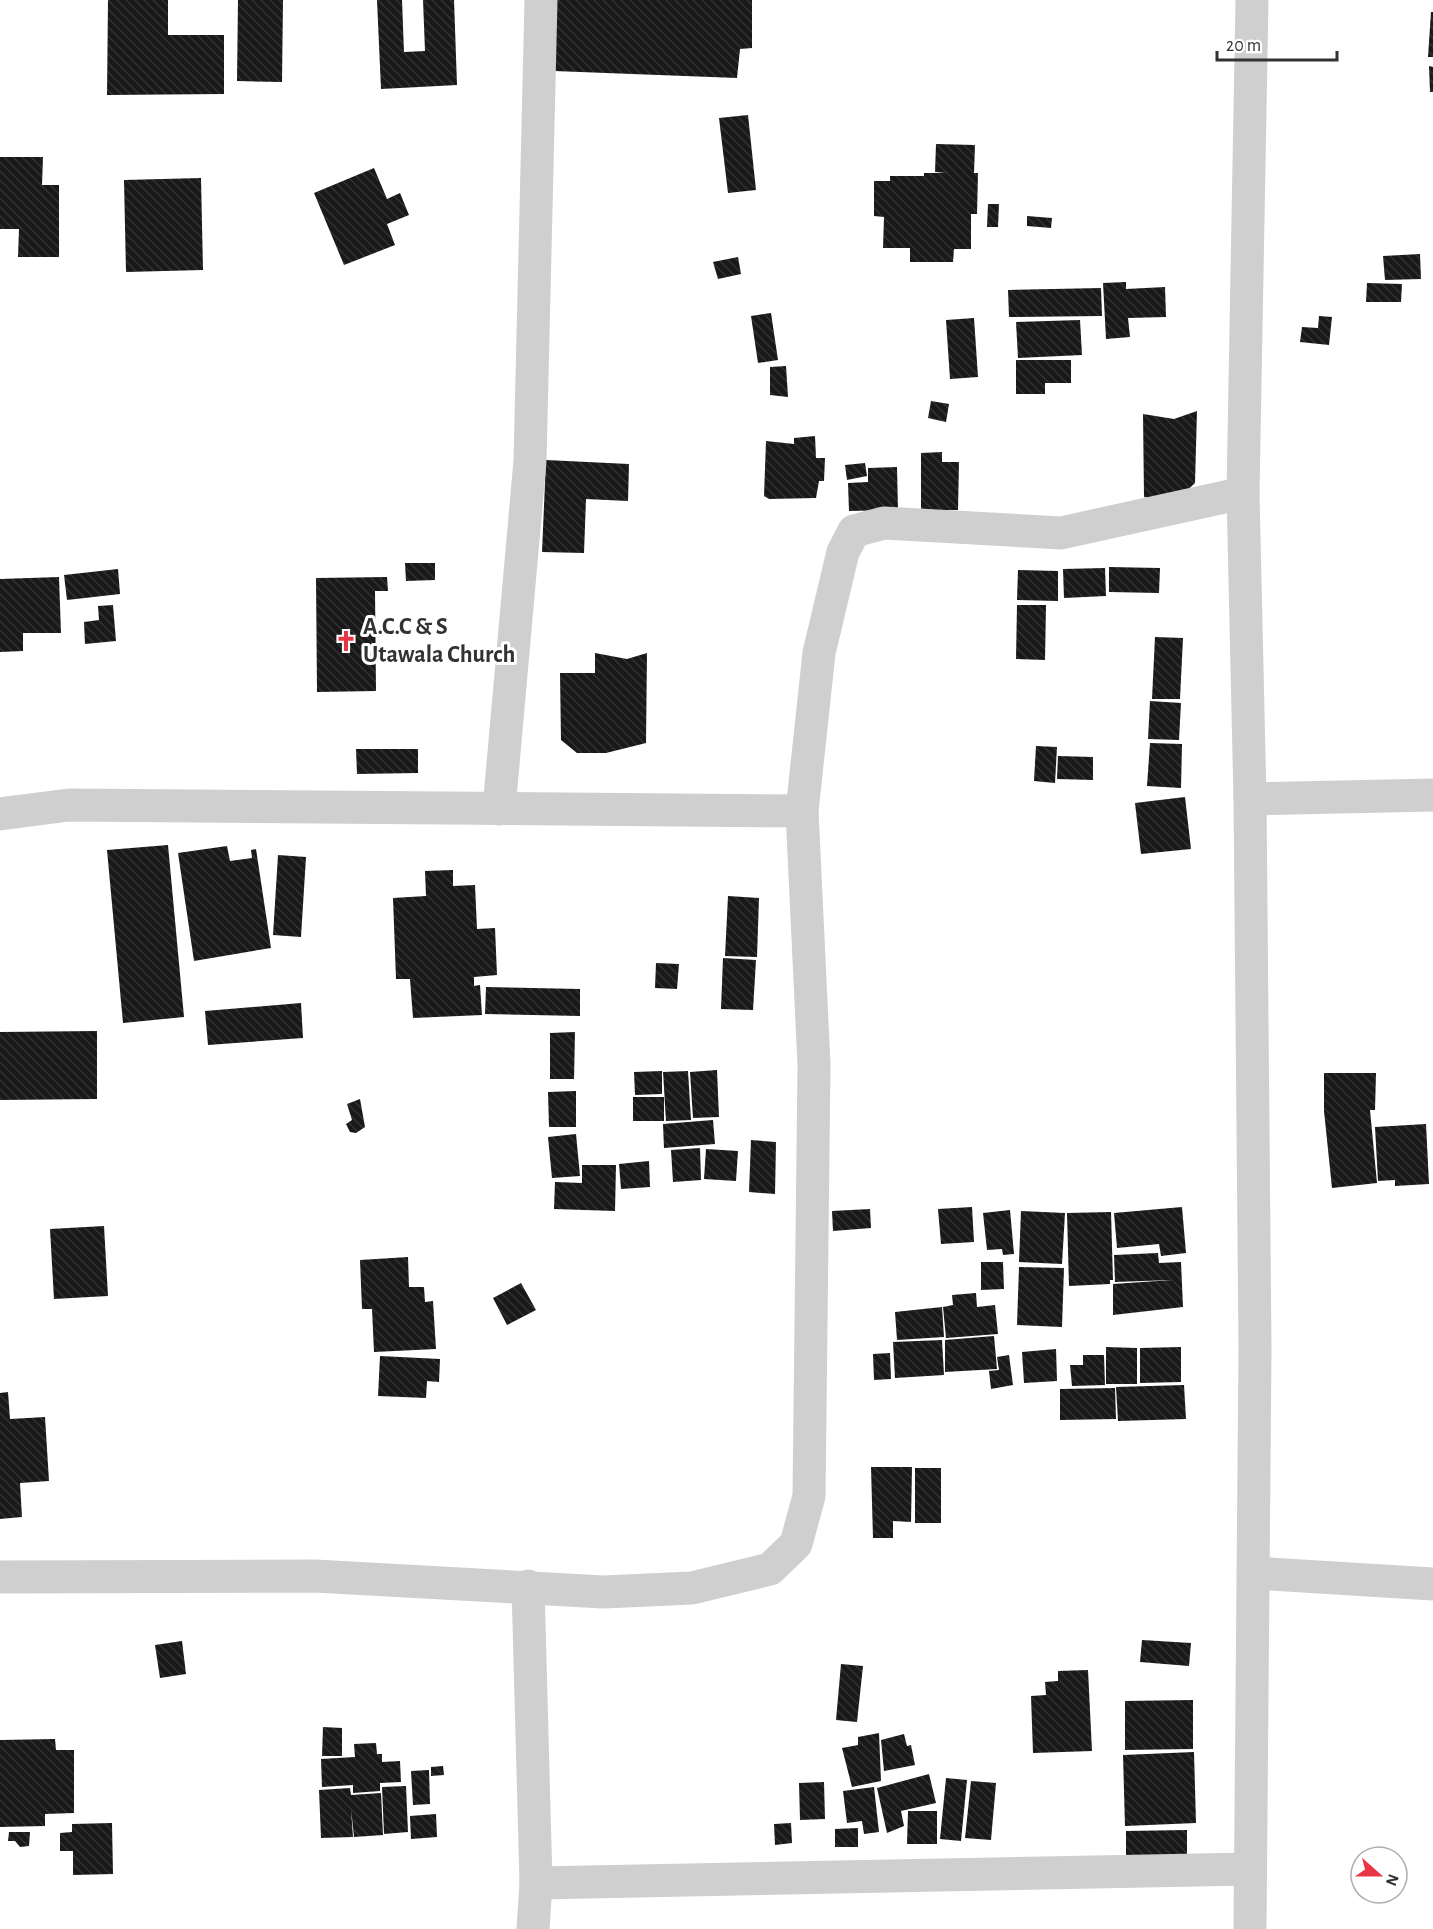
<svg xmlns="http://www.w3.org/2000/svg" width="1433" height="1929" font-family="'Alegreya Sans',sans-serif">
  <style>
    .building { fill: url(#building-back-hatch) }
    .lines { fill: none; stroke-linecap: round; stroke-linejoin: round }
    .minor { stroke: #cfcfcf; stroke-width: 33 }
    .labels { text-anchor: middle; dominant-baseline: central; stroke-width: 6; stroke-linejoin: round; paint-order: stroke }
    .poi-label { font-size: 24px; font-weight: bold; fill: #323232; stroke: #fff; text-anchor: start }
  </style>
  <defs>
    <pattern id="building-back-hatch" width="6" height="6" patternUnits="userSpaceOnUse" patternTransform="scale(1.5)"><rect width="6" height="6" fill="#191919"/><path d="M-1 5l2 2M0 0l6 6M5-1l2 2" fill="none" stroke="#323232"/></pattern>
  </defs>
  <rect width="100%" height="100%" fill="#fff"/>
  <g class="building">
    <polygon points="108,0 168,0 168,35 224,35 224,94 107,95"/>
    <polygon points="238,0 283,0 282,82 237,81"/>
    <polygon points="377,0 402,0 404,52 425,51 423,0 454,0 457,85 381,89"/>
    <polygon points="553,0 752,0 752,48 740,49 737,78 554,71"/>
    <polygon points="1431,12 1433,12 1433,57 1428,57"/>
    <polygon points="1429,66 1433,67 1433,92 1430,92"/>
    <polygon points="748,115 756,190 728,193 719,118"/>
    <polygon points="936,144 975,145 974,173 978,173 977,214 971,214 971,249 954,249 953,262 910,262 910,248 883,248 884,217 874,216 874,181 890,181 890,176 924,176 924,173 946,173 935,172"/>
    <polygon points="0,157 43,157 42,185 59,185 59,257 18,257 19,229 0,229"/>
    <polygon points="374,168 387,199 400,193 409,215 387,224 395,245 344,265 314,193"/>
    <polygon points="201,178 203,270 126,272 124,180"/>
    <polygon points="988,204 999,204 998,227 987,227"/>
    <polygon points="1027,216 1052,218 1051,228 1027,226"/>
    <polygon points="1420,254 1421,279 1385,280 1383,256"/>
    <polygon points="738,257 741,274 718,279 713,262"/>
    <polygon points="1126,282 1126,289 1165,287 1166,317 1128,318 1130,337 1106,339 1103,283"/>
    <polygon points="1367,283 1402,284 1401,302 1366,302"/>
    <polygon points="1101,288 1102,316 1009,317 1008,290"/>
    <polygon points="771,313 778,360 758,363 751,316"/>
    <polygon points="1319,316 1332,317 1329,345 1300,342 1302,327 1318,328"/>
    <polygon points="974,318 978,377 950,379 946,320"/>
    <polygon points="1080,320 1082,355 1018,358 1016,322"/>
    <polygon points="1016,360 1071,360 1071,383 1045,383 1045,394 1016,394"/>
    <polygon points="786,366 788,397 770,395 770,367"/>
    <polygon points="931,401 949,404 946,422 928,418"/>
    <polygon points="1197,411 1195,483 1175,502 1144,497 1143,414 1174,419"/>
    <polygon points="815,436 816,458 825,458 824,481 819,481 816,498 769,499 764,496 766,441 794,444 794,438"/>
    <polygon points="942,452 942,462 959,462 958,510 921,510 921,453"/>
    <polygon points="546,460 629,464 628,501 586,499 584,553 542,552"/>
    <polygon points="865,463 867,476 847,480 845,465"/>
    <polygon points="897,467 898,510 849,511 848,483 868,482 868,468"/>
    <polygon points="405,563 435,563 435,580 406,581"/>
    <polygon points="1109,567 1160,568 1159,593 1109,592"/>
    <polygon points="1105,568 1106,596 1064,598 1063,569"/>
    <polygon points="118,569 120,594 67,600 64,575"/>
    <polygon points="1018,570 1058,571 1058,601 1017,600"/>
    <polygon points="59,577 61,633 23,633 23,651 0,652 0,579"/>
    <polygon points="387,577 388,591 375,591 376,691 317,692 316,578"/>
    <polygon points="113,605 116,641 85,644 84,622 99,620 98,606"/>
    <polygon points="1017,605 1046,605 1045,660 1016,659"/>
    <polygon points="1155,637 1183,638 1180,699 1152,699"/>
    <polygon points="595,653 627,659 647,653 646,743 606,753 577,753 561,740 560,673 595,673"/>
    <polygon points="1150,701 1181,703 1179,740 1148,739"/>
    <polygon points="1150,743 1182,744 1181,788 1147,786"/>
    <polygon points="1036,746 1057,747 1055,783 1034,781"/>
    <polygon points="356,749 418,749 418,773 357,774"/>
    <polygon points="1058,756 1093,757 1093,780 1057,779"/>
    <polygon points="1185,797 1191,849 1141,854 1135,803"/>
    <polygon points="168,845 184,1017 123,1023 107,850"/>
    <polygon points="227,846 230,861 252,858 251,850 256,849 271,948 194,961 178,853"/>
    <polygon points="278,855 306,857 301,937 273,935"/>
    <polygon points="453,870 453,886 475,885 477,929 495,928 497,975 474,977 474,986 480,985 482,1015 413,1018 410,979 396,979 393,898 426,896 425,871"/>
    <polygon points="728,896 759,898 757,957 725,956"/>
    <polygon points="723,958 756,960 753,1010 721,1009"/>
    <polygon points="656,963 679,964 677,989 655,988"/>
    <polygon points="486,987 580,989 580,1016 485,1014"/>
    <polygon points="301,1003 303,1038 208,1045 205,1011"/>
    <polygon points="97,1031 97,1099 0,1100 0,1032"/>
    <polygon points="575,1032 574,1079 550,1079 550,1033"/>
    <polygon points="717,1070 719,1117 693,1118 690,1072"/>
    <polygon points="662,1071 662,1094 635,1095 634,1072"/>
    <polygon points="688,1071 691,1120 666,1121 663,1072"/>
    <polygon points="1324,1073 1376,1073 1375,1110 1370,1110 1377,1183 1332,1188 1324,1111"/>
    <polygon points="576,1091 576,1127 549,1127 548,1092"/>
    <rect x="633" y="1097" width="31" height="24"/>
    <polygon points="360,1099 365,1127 356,1133 350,1132 346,1124 352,1120 347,1104"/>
    <polygon points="713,1120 715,1144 664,1148 663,1124"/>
    <polygon points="1426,1124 1429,1184 1395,1186 1395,1180 1378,1181 1375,1127"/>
    <polygon points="576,1134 580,1176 552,1178 548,1137"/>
    <polygon points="751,1140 776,1142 775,1194 749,1192"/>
    <polygon points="700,1148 701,1180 673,1182 671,1150"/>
    <polygon points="706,1149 738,1151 736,1181 704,1179"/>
    <polygon points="649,1161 650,1187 621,1189 619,1164"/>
    <polygon points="582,1165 616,1165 615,1211 554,1209 555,1182 582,1183"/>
    <polygon points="972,1207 974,1242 941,1244 938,1209"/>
    <polygon points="1182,1207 1186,1253 1161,1256 1159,1244 1117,1248 1114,1213"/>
    <polygon points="870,1209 871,1228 833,1231 832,1211"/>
    <polygon points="1010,1210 1014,1254 1003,1255 1002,1249 987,1250 983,1213"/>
    <polygon points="1021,1211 1065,1213 1062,1264 1019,1262"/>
    <polygon points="1111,1212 1113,1280 1110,1280 1110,1284 1069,1286 1067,1213"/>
    <polygon points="104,1226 108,1296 54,1299 50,1229"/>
    <polygon points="1158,1253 1159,1263 1181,1262 1183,1307 1113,1315 1113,1284 1172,1280 1115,1282 1114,1255"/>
    <polygon points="408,1257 409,1287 424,1287 425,1302 433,1301 436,1349 374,1352 372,1309 362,1309 360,1260"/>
    <polygon points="981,1262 1003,1262 1004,1289 981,1290"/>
    <polygon points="1019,1267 1064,1268 1062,1327 1017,1325"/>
    <polygon points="521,1283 536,1310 507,1325 493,1298"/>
    <polygon points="976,1293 977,1307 995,1305 998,1334 946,1338 943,1307 953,1305 952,1295"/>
    <polygon points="942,1307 944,1337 897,1340 895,1312"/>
    <polygon points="994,1336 997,1369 945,1372 945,1340"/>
    <polygon points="942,1340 944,1375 895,1378 893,1342"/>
    <polygon points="1106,1347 1137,1348 1137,1384 1106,1384"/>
    <polygon points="1181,1347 1181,1382 1140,1383 1140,1348"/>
    <polygon points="1056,1349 1057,1381 1024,1383 1022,1352"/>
    <polygon points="890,1353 891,1379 874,1380 873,1354"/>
    <polygon points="1009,1355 1013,1385 991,1389 989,1371 999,1370 997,1357"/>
    <polygon points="1083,1355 1104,1355 1105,1385 1072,1386 1070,1365 1083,1365"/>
    <polygon points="380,1356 440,1359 439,1382 427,1381 426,1398 378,1396"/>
    <polygon points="1184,1385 1186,1419 1118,1421 1116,1387"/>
    <polygon points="1115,1388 1116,1419 1060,1420 1060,1389"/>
    <polygon points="8,1392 10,1419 45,1417 49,1481 20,1483 22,1517 0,1519 0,1393"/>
    <polygon points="871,1467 912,1467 911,1522 893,1521 893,1538 873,1538"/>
    <rect x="915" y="1468" width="26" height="55"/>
    <polygon points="1142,1640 1191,1643 1189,1666 1140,1662"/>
    <polygon points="182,1641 186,1674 160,1678 155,1645"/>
    <polygon points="841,1664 863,1666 857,1722 836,1720"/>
    <polygon points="1088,1670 1092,1751 1033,1753 1031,1696 1046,1695 1045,1682 1058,1681 1058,1671"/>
    <polygon points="1193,1700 1193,1749 1125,1750 1125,1701"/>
    <polygon points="323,1727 342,1728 342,1756 322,1756"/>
    <polygon points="879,1733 881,1781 852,1787 842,1748 858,1745 858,1737"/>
    <polygon points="904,1734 907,1746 911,1745 915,1765 884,1771 881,1740"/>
    <polygon points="55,1739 56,1750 74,1750 74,1813 45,1814 45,1826 0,1827 0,1740"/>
    <polygon points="376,1743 377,1754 382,1754 382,1762 400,1761 401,1782 380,1783 380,1791 353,1793 353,1785 322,1787 321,1759 355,1757 354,1744"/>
    <polygon points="1194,1752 1196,1823 1125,1826 1123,1755"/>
    <polygon points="443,1766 444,1775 431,1776 431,1767"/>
    <polygon points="429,1770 430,1804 413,1805 411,1771"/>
    <polygon points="929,1774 936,1803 901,1811 904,1826 887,1833 877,1788"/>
    <polygon points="946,1778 967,1780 961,1841 940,1839"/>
    <polygon points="971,1781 996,1783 991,1840 965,1838"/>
    <polygon points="824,1782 825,1819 800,1820 799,1783"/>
    <polygon points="406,1786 408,1832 384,1834 382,1787"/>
    <polygon points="874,1787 879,1832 864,1834 862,1821 847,1823 843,1791"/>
    <polygon points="350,1788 351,1795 381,1793 383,1835 354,1837 351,1809 353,1837 321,1838 319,1790"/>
    <polygon points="908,1811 937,1811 937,1844 907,1844"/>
    <polygon points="436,1814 437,1837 411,1839 410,1816"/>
    <polygon points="112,1823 113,1874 73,1875 73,1851 60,1851 60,1833 72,1832 72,1824"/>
    <polygon points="791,1823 792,1843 775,1845 774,1824"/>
    <polygon points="858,1828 858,1847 835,1847 835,1829"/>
    <polygon points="1187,1830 1187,1863 1126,1864 1126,1831"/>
    <polygon points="9,1832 30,1832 29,1846 20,1847 15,1841 8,1841"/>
  </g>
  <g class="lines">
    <g class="minor">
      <polyline points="1250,799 1433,795"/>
      <polyline points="499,809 530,461 541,0"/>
      <polyline points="0,814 69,805 802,811"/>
      <polyline points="1255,1573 1433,1584"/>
      <polyline points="0,1577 315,1576 603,1592 692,1588 770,1569 796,1544 809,1496 814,1065 802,811 819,653 843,552 854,531 884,523 1061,533 1243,493"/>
      <polyline points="528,1586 536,1883 533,1929"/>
      <polyline points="536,1883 1250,1869"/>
      <polyline points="1250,1929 1255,1349 1250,799 1243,493 1252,0"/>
    </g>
  </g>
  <defs>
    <symbol id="church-bare" viewBox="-9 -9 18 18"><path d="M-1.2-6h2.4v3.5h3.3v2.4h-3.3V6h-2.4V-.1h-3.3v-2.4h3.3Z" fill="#e83644" stroke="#fff" stroke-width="2.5" paint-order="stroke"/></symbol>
  </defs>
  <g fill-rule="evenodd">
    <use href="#church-bare" x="331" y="626" width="30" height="30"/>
  </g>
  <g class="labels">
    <g class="poi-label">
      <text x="363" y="627">A.C.C &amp; S<tspan x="363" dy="28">Utawala Church</tspan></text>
    </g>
  </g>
  <g transform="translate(1379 1875) rotate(111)"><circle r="28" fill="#ffffff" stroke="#adadad" stroke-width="1.5"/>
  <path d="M0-4.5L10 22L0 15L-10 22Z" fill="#e83644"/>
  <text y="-9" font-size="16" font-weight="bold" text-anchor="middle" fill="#323232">N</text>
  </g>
  <path d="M1217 51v9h120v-9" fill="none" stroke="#323232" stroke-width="3"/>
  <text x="1226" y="51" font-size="18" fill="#323232" stroke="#ffffff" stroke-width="4.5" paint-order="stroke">20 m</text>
</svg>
